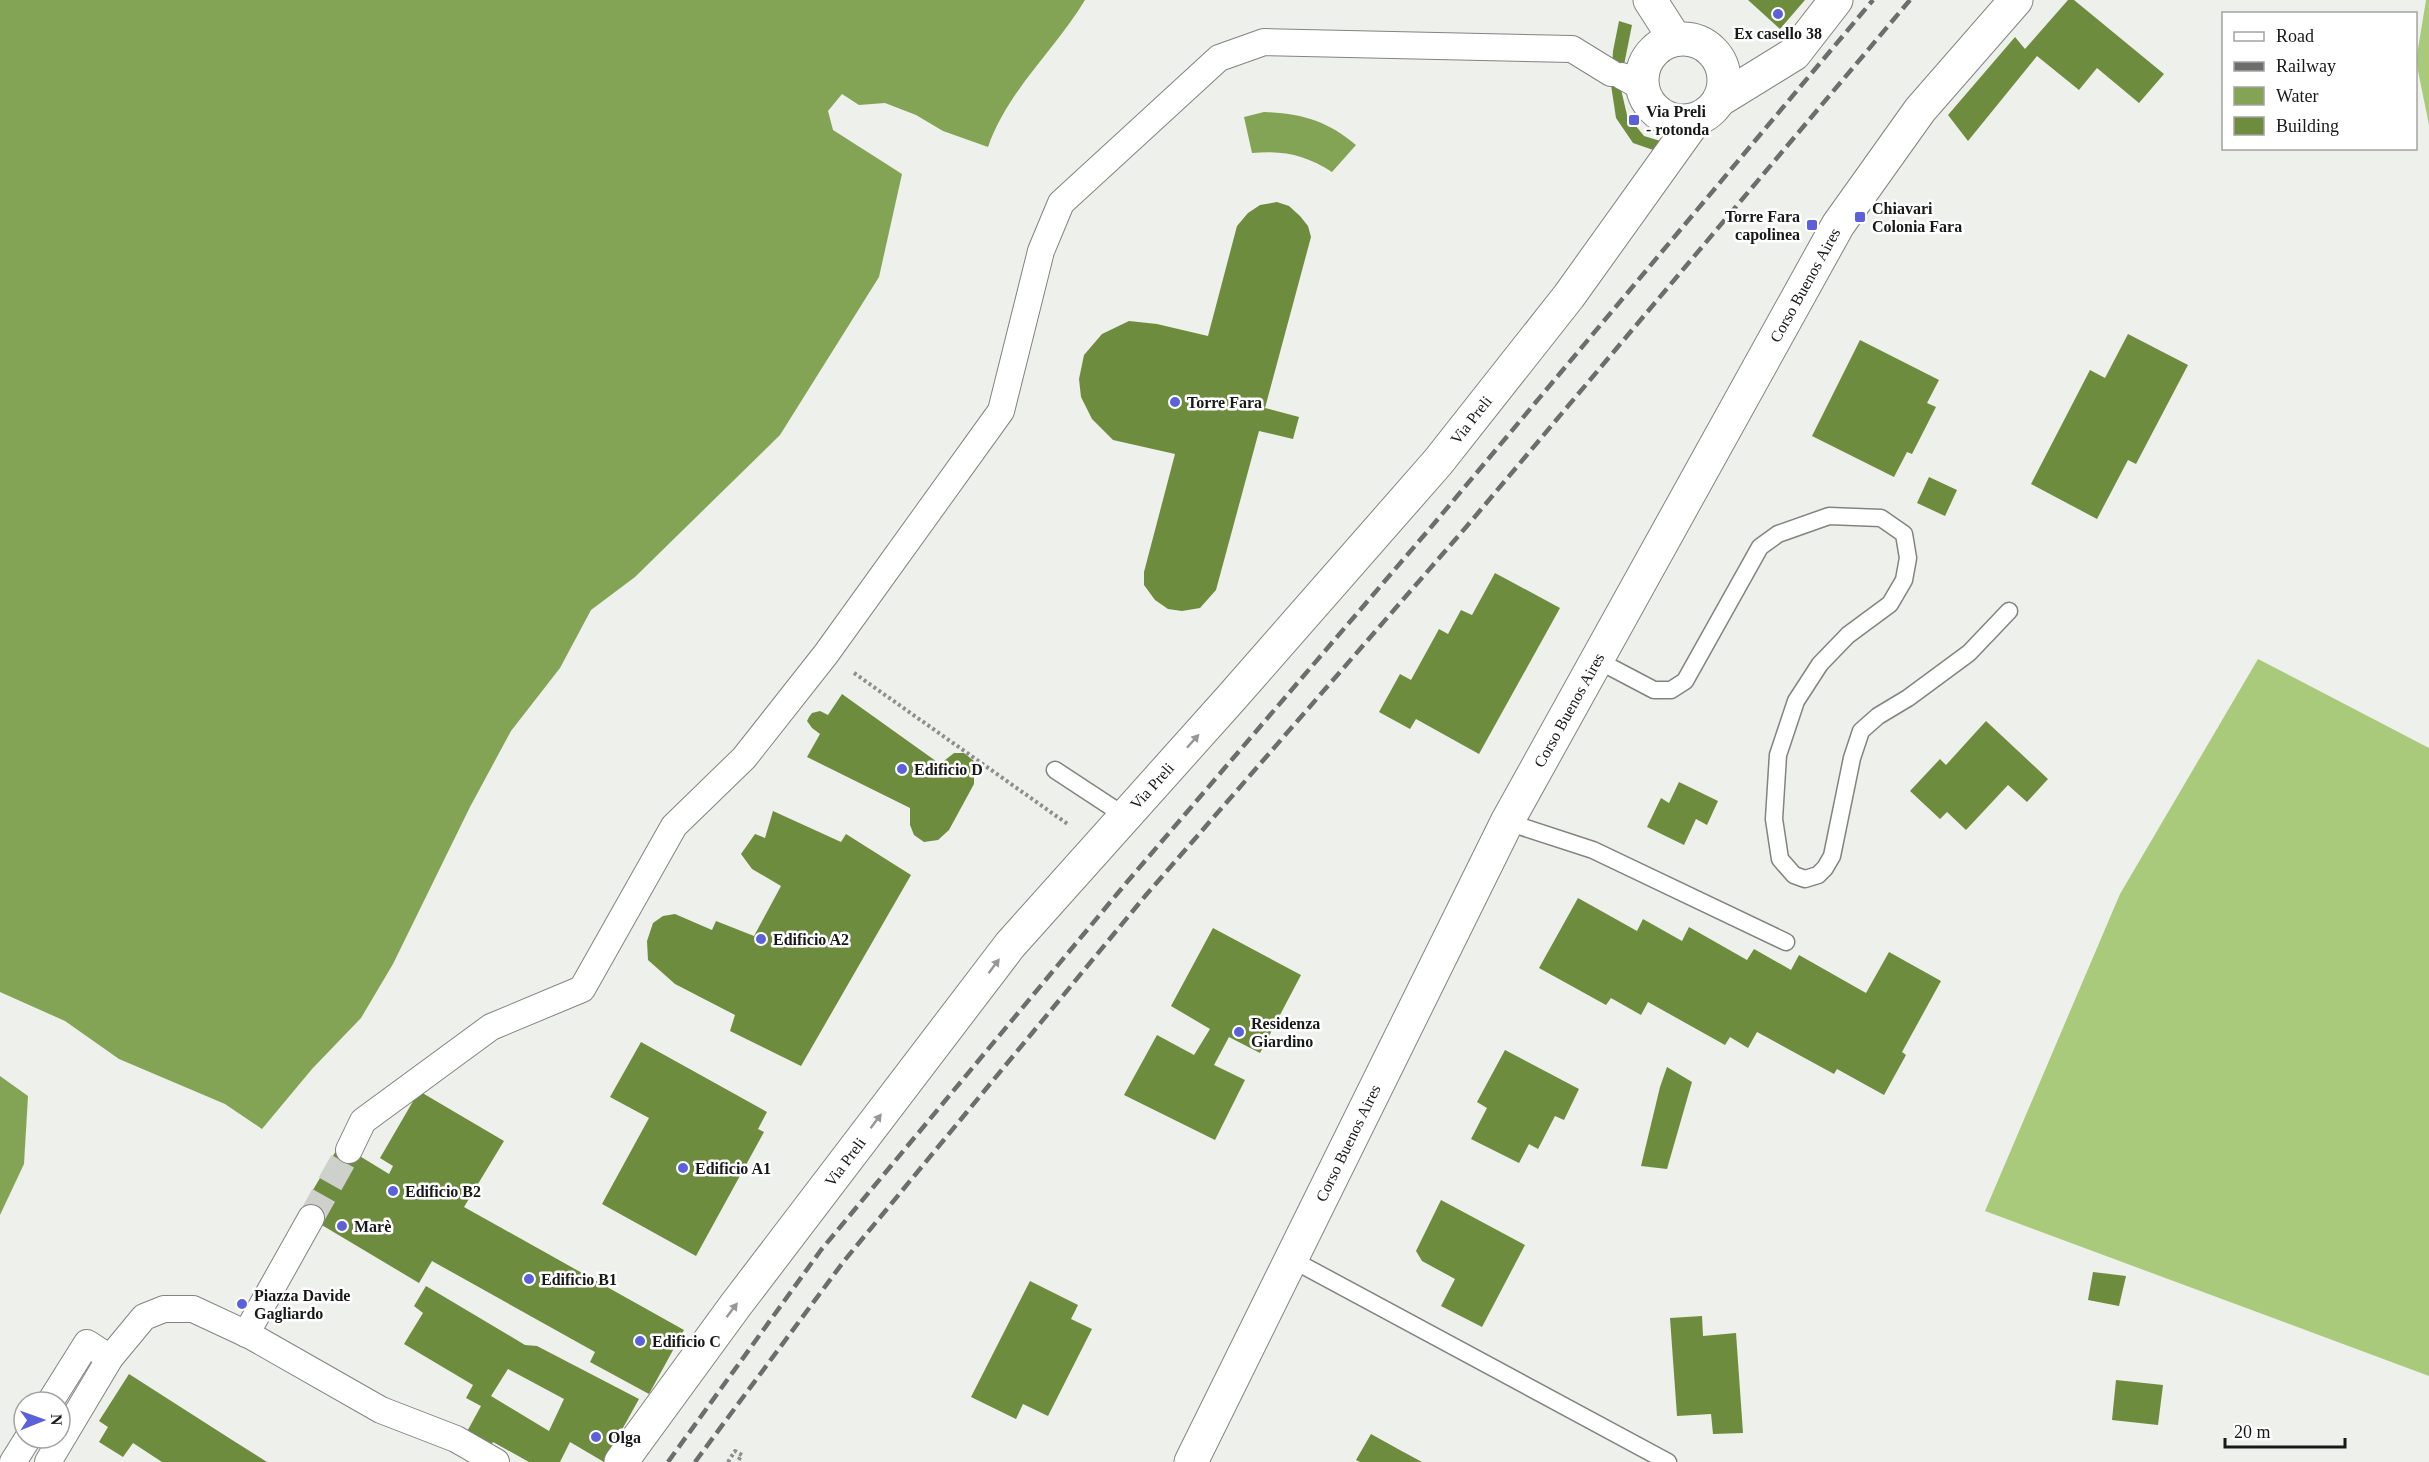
<svg xmlns="http://www.w3.org/2000/svg" width="2429" height="1462" font-family="'Times New Roman',serif">
  <style>
    .forest { fill: #a9ca7a }
    .water { fill: #84a455 }
    .building { fill: #6e8c3e; fill-rule: evenodd }
    .lines { fill: none; stroke-linecap: round; stroke-linejoin: round }
    .pedestrian-tunnel { stroke: #ced0cb; stroke-width: 26; stroke-dasharray: 26 13; stroke-linecap: butt }
    .service-casing { stroke: #82847f; stroke-width: 19 }
    .pedestrian-casing { stroke: #82847f; stroke-width: 28 }
    .minor-casing { stroke: #82847f; stroke-width: 35 }
    .path { stroke: #8e8f8c; stroke-width: 4; stroke-dasharray: 3 3; stroke-linecap: butt }
    .service { stroke: #fff; stroke-width: 16 }
    .pedestrian { stroke: #fff; stroke-width: 26 }
    .minor { stroke: #fff; stroke-width: 33 }
    .rail { stroke: #6d6e6b; stroke-width: 4.5; stroke-dasharray: 12 6; stroke-linecap: butt }
    .oneway { fill: #979797 }
    .poi-dot { fill: #5c61d9; stroke: #fff; stroke-width: 2 }
    .labels { text-anchor: middle; dominant-baseline: central; stroke-width: 5; stroke-linejoin: round; paint-order: stroke }
    .poi-label { font-size: 16px; font-weight: bold; fill: #171817; stroke: #fff; text-anchor: start }
    .street-label { font-size: 16px; fill: #171817; stroke: #fff }
  </style>
  <rect width="100%" height="100%" fill="#eef0eb"/>
  <g class="forest">
    <polygon points="2426,0 2429,0 2429,125 2416,61"/>
    <polygon points="2258,659 2429,748 2429,1376 1985,1211 2120,894"/>
  </g>
  <g class="water">
    <path d="M0,0h1085c-30,50 -77,90 -97,147l-45,-16 -27,-16 -31,-12 -26,2 -17,-11 -14,17 5,19 69,44 -23,103 -99,158 -145,142 -44,33 -31,58 -49,63 -41,76 -77,157 -32,54 -49,51 -50,60 -37,-25 -106,-45 -54,-38 -65,-29z"/>
    <path d="M1264,112c37,1 64,9 92,33l-24,27c-26,-17 -49,-22 -80,-19l-8,-36z"/>
    <polygon points="0,1076 28,1096 24,1164 0,1215"/>
  </g>
  <g class="building">
    <polygon points="1748,0 1805,0 1780,29"/>
    <polygon points="2068,0 2074,0 2164,74 2139,103 2097,68 2079,90 2037,56 1968,141 1948,115 2015,37 2025,49"/>
    <polygon points="1619,21 1632,25 1620,85 1627,115 1644,136 1667,143 1662,153 1633,143 1616,118 1611,85 1613,51"/>
    <polygon points="1277,202 1289,206 1300,216 1308,226 1311,237 1265,408 1299,417 1293,439 1259,431 1216,590 1200,608 1182,611 1168,609 1155,600 1144,585 1144,572 1175,454 1113,440 1092,419 1081,397 1079,379 1084,355 1102,334 1129,321 1157,324 1208,336 1237,226 1248,213 1260,205"/>
    <polygon points="2128,334 2188,365 2136,464 2128,460 2097,519 2031,484 2090,370 2105,378"/>
    <polygon points="1860,340 1939,380 1927,403 1936,407 1912,454 1907,452 1894,477 1812,436"/>
    <polygon points="1929,477 1957,490 1945,516 1917,503"/>
    <polygon points="1495,573 1560,608 1479,754 1416,719 1410,729 1379,712 1400,674 1411,680 1439,629 1448,634 1461,610 1472,615"/>
    <polygon points="842,694 940,764 954,753 964,753 974,761 974,784 949,830 938,840 924,842 914,835 910,825 910,808 807,757 820,734 812,728 807,721 809,717 812,713 820,711 828,715"/>
    <polygon points="1986,721 2048,779 2027,802 2008,785 1966,830 1947,812 1940,819 1910,791 1940,759 1946,765"/>
    <polygon points="1679,782 1718,801 1707,825 1696,819 1684,845 1647,827 1661,798 1669,803"/>
    <polygon points="773,811 841,842 846,834 911,875 801,1066 730,1031 735,1015 675,984 648,960 647,941 653,923 663,916 675,914 712,930 716,921 754,936 781,886 752,869 741,854 755,834 765,838"/>
    <polygon points="1578,898 1637,931 1643,919 1682,941 1689,927 1747,960 1754,949 1791,970 1799,955 1866,993 1889,952 1941,981 1902,1052 1906,1055 1884,1095 1837,1069 1834,1074 1757,1032 1748,1048 1730,1037 1725,1045 1648,1002 1641,1015 1611,998 1606,1005 1539,968"/>
    <polygon points="1213,928 1301,975 1260,1053 1229,1037 1214,1065 1245,1080 1215,1140 1124,1095 1157,1035 1194,1055 1210,1029 1171,1006"/>
    <polygon points="641,1042 767,1112 758,1129 764,1132 696,1256 602,1204 649,1118 610,1097"/>
    <polygon points="1505,1050 1579,1089 1564,1120 1555,1116 1538,1149 1529,1144 1519,1163 1471,1139 1487,1108 1477,1102"/>
    <polygon points="1667,1067 1692,1082 1667,1169 1641,1166 1660,1087"/>
    <polygon points="419,1091 504,1141 464,1207 684,1330 649,1394 590,1362 595,1352 432,1261 419,1283 300,1212 340,1144 389,1174 393,1166 380,1158"/>
    <polygon points="1441,1200 1525,1245 1482,1327 1441,1306 1455,1279 1422,1261 1416,1251"/>
    <polygon points="2093,1272 2126,1276 2119,1306 2088,1300"/>
    <polygon points="1030,1281 1078,1305 1071,1319 1092,1329 1048,1416 1023,1404 1016,1419 971,1397"/>
    <path d="M426,1286l99,59 12,1 102,53 -35,63 -34,-20 -10,20h-31l-36,-20 -5,9 -24,-14 17,-31 -15,-8 7,-13 -69,-41 19,-31 -9,-7zM508,1369l56,30 -15,32 -58,-35z"/>
    <polygon points="1702,1316 1703,1336 1736,1333 1743,1433 1713,1434 1711,1414 1677,1416 1670,1318"/>
    <polygon points="129,1374 229,1438 267,1462 162,1462 133,1443 123,1457 99,1442 108,1427 99,1421"/>
    <polygon points="2116,1380 2163,1385 2158,1425 2112,1420"/>
    <polygon points="1371,1434 1398,1449 1422,1462 1360,1462 1356,1460"/>
  </g>
  <g class="lines">
    <polyline class="pedestrian-tunnel" points="311,1218 349,1150"/>
    <defs>
      <g id="service">
        <polyline points="1597,660 1654,690 1671,690 1685,681 1760,547 1778,534 1829,516 1881,518 1904,534 1908,558 1904,580 1890,604 1848,635 1820,664 1796,701 1778,755 1774,819 1780,859 1794,875 1805,879 1818,875 1825,868 1832,856 1852,758 1861,731 1878,716 1908,698 1969,653 2009,611"/>
        <polyline points="1055,770 1125,816"/>
        <polyline points="1507,822 1593,850 1786,942"/>
        <polyline points="1291,1259 1668,1462"/>
      </g>
      <g id="pedestrian">
        <polyline points="1622,76 1642,87"/>
        <polyline points="349,1150 363,1121 491,1027 582,989 674,826 744,758 826,654 1001,411 1041,251 1061,203 1219,58 1264,42 1572,49 1611,73"/>
        <polyline points="246,1334 311,1218"/>
        <polyline points="50,1402 87,1343 110,1358"/>
        <polyline points="13,1462 28,1438"/>
        <polyline points="48,1462 110,1358 144,1317 164,1309 193,1309 251,1336 381,1410 456,1439 496,1462"/>
      </g>
      <g id="minor">
        <polyline points="1650,0 1675,39"/>
        <circle cx="1683" cy="80" r="41"/>
        <polyline points="1721,99 1794,54 1836,0"/>
        <polyline points="621,1462 735,1306 1010,945 1232,697 1438,462 1569,296 1695,120"/>
        <polyline points="1191,1462 1507,822 1838,225 1920,110 2016,0"/>
      </g>
    </defs>
    <use href="#service" class="service-casing"/>
    <use href="#pedestrian" class="pedestrian-casing"/>
    <use href="#minor" class="minor-casing"/>
    <g class="path">
      <polyline points="854,673 1069,825"/>
      <polyline points="728,1462 735,1451 742,1455 737,1462"/>
    </g>
    <use href="#service" class="service"/>
    <use href="#pedestrian" class="pedestrian"/>
    <use href="#minor" class="minor"/>
    <g class="rail">
      <polyline points="668,1462 821,1250 1127,882 1432,526 1873,0"/>
      <polyline points="695,1462 844,1261 1146,895 1467,526 1910,0"/>
    </g>
  </g>
  <defs><path id="oneway-solid" d="M-6-.8H1V-3.2L6.5 0L1 3.2V.8H-6Z" transform="scale(1.5)"/></defs>
  <g class="oneway">
    <use href="#oneway-solid" transform="translate(1193 741) rotate(-48)"/>
    <use href="#oneway-solid" transform="translate(994 966) rotate(-53)"/>
    <use href="#oneway-solid" transform="translate(876 1121) rotate(-53)"/>
    <use href="#oneway-solid" transform="translate(732 1310) rotate(-53)"/>
  </g>
  <g class="poi-dot">
    <circle cx="1778" cy="14" r="6"/>
    <rect x="1628" y="114" width="12" height="12" rx="3"/>
    <rect x="1854" y="211" width="12" height="12" rx="3"/>
    <rect x="1806" y="219" width="12" height="12" rx="3"/>
    <circle cx="1175" cy="402" r="6"/>
    <circle cx="902" cy="769" r="6"/>
    <circle cx="761" cy="939" r="6"/>
    <circle cx="1239" cy="1032" r="6"/>
    <circle cx="683" cy="1168" r="6"/>
    <circle cx="393" cy="1191" r="6"/>
    <circle cx="342" cy="1226" r="6"/>
    <circle cx="529" cy="1279" r="6"/>
    <circle cx="242" cy="1304" r="6"/>
    <circle cx="640" cy="1341" r="6"/>
    <circle cx="596" cy="1437" r="6"/>
  </g>
  <g class="labels">
    <g class="poi-label">
      <text x="1778" y="33" text-anchor="middle">Ex casello 38</text>
      <text x="1646" y="111">Via Preli<tspan x="1646" dy="18">- rotonda</tspan></text>
      <text x="1872" y="208">Chiavari<tspan x="1872" dy="18">Colonia Fara</tspan></text>
      <text x="1800" y="216" text-anchor="end">Torre Fara<tspan x="1800" dy="18">capolinea</tspan></text>
      <text x="1187" y="402">Torre Fara</text>
      <text x="914" y="769">Edificio D</text>
      <text x="773" y="939">Edificio A2</text>
      <text x="1251" y="1023">Residenza<tspan x="1251" dy="18">Giardino</tspan></text>
      <text x="695" y="1168">Edificio A1</text>
      <text x="405" y="1191">Edificio B2</text>
      <text x="354" y="1226">Marè</text>
      <text x="541" y="1279">Edificio B1</text>
      <text x="254" y="1295">Piazza Davide<tspan x="254" dy="18">Gagliardo</tspan></text>
      <text x="652" y="1341">Edificio C</text>
      <text x="608" y="1437">Olga</text>
    </g>
    <g class="street-label">
      <text transform="translate(1805 285) rotate(-61)">Corso Buenos Aires</text>
      <text transform="translate(1471 420) rotate(-52)">Via Preli</text>
      <text transform="translate(1569 710) rotate(-61)">Corso Buenos Aires</text>
      <text transform="translate(1152 786) rotate(-48)">Via Preli</text>
      <text transform="translate(1348 1143) rotate(-64)">Corso Buenos Aires</text>
      <text transform="translate(845 1162) rotate(-53)">Via Preli</text>
    </g>
  </g>
  <rect x="2222" y="12" width="195" height="138" fill="#ffffff" stroke="#a2a3a2" stroke-width="1.5"/>
  <rect x="2234" y="32" width="30" height="9" fill="#ffffff" stroke="#a2a3a2" stroke-width="1.5"/>
  <text x="2276" y="42" font-size="18" fill="#171817">Road</text>
  <rect x="2234" y="62" width="30" height="9" fill="#6d6e6b" stroke="#a2a3a2" stroke-width="1.5"/>
  <text x="2276" y="72" font-size="18" fill="#171817">Railway</text>
  <rect x="2234" y="87" width="30" height="18" fill="#84a455" stroke="#a2a3a2" stroke-width="1.5"/>
  <text x="2276" y="102" font-size="18" fill="#171817">Water</text>
  <rect x="2234" y="117" width="30" height="18" fill="#6e8c3e" stroke="#a2a3a2" stroke-width="1.5"/>
  <text x="2276" y="132" font-size="18" fill="#171817">Building</text>
  <g transform="translate(42 1420) rotate(89)"><circle r="28" fill="#ffffff" stroke="#a2a3a2" stroke-width="1.5"/>
  <path d="M0-4.5L10 22L0 15L-10 22Z" fill="#5c61d9"/>
  <text y="-9" font-size="16" font-weight="bold" text-anchor="middle" fill="#171817">N</text>
  </g>
  <path d="M2225 1438v9h120v-9" fill="none" stroke="#171817" stroke-width="3"/>
  <text x="2234" y="1438" font-size="18" fill="#171817" stroke="#ffffff" stroke-width="4.5" paint-order="stroke">20 m</text>
</svg>
